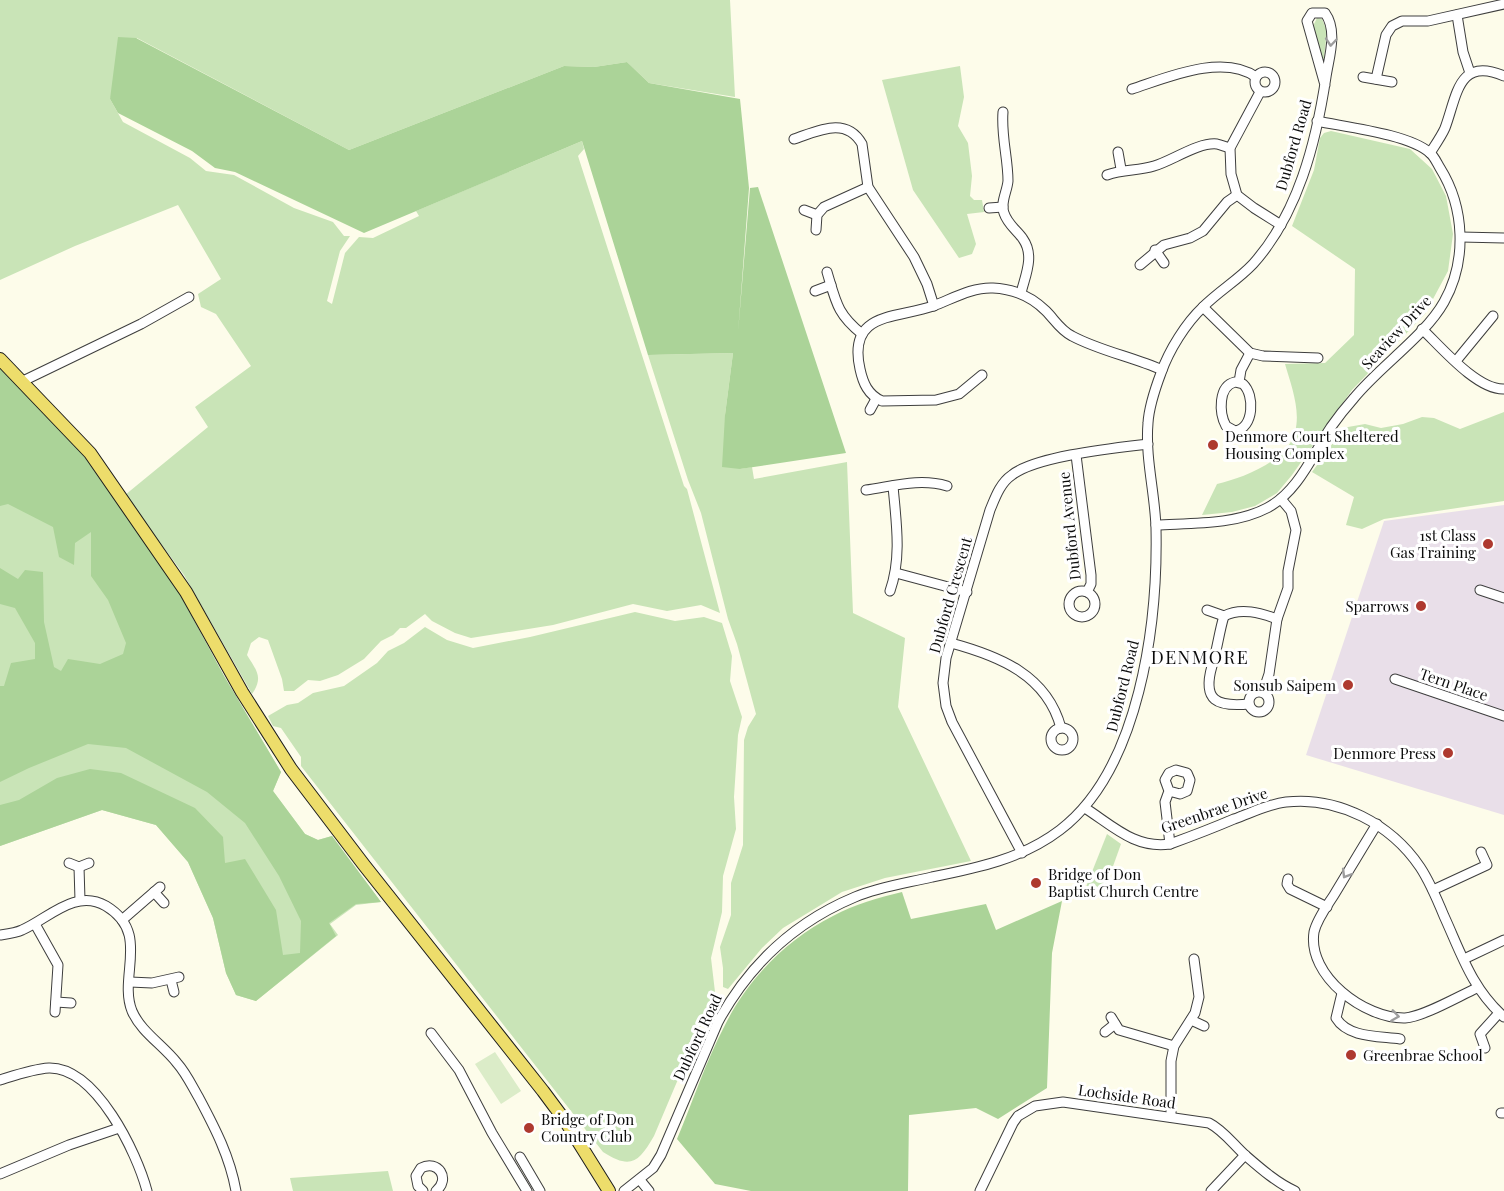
<svg xmlns="http://www.w3.org/2000/svg" width="1504" height="1191" font-family="'Playfair Display',serif">
  <style>
    .industrial { fill: #e9dfe9 }
    .green { fill: #c9e4b7 }
    .forest { fill: #abd398 }
    .pitch { fill: #dbecc8 }
    .lines { fill: none; stroke-linecap: round; stroke-linejoin: round }
    .minor-casing { stroke: #3e3e3e; stroke-width: 11 }
    .major-casing { stroke: #1c1c1c; stroke-width: 14 }
    .minor { stroke: #fff; stroke-width: 9 }
    .major { stroke: #eddd6b; stroke-width: 12 }
    .oneway { stroke: #9d9d9d }
    .poi-dot { fill: #ae392f; stroke: #fff; stroke-width: 2 }
    .labels { text-anchor: middle; dominant-baseline: central; stroke-width: 6; stroke-linejoin: round; paint-order: stroke }
    .street-label { font-size: 15px; fill: #0b0b0b; stroke: #fff }
    .poi-label { font-size: 15px; fill: #0b0b0b; stroke: #fff; text-anchor: start }
    .quarter-label { font-size: 18px; letter-spacing: 1.5px; fill: #0b0b0b; stroke: #fff }
  </style>
  <rect width="100%" height="100%" fill="#fdfcea"/>
  <polygon class="industrial" points="1504,505 1504,815 1306,755 1384,521"/>
  <g class="green">
    <path d="M0,0h730l5,97 -86,-14 -22,-21 -33,5 -30,-1 -215,84 -212,-112 -27,61 13,23 67,36 16,13 28,4 60,33 39,14 11,14h6l-10,15 -13,50 5,3 13,-51 14,-16 14,1 46,-22 -3,-5 166,-70 2,8 -6,7 106,330 3,3 33,124 -19,-8 -34,6 -34,-7 -80,21 -82,13 -16,-5 -23,-12 -7,-7 -19,14h-6l-7,7 -12,6 -17,18 -26,16 -18,6 -12,-1 -14,11h-10l-2,-12 -14,-39 -9,-3 -8,6 -4,12c9,15 17,22 5,39l-68,-119 -59,-80 83,-68 -13,-20 56,-41 -35,-52 -15,-7 -3,-13 23,-15 -43,-74 -103,41 -75,34z"/>
    <polygon points="1317,18 1322,19 1327,31 1324,58 1322,60 1313,26"/>
    <polygon points="960,66 964,97 958,126 968,143 972,176 970,196 974,200 982,200 984,212 967,214 976,244 972,254 959,258 913,190 882,80"/>
    <path d="M1331,131l79,18 22,20 14,27 7,38 -5,37 -23,43 -73,76 -60,85 -15,18 -22,13 -23,6 -30,3 15,-31c25,-6 71,-23 78,-52 6,-22 -4,-47 -10,-68l40,-1 29,-28 1,-66 -63,-43 22,-56 6,-32 4,-5z"/>
    <polygon points="733,353 725,415 740,469 752,467 754,479 847,462 853,613 905,638 898,707 971,861 885,878 842,892 783,928 762,948 728,989 723,987 723,968 720,947 731,915 731,883 743,845 744,740 748,727 756,714 737,644 728,619 701,513 688,480 648,355"/>
    <polygon points="0,363 81,452 178,591 224,676 281,772 273,791 305,834 318,840 332,836 381,902 356,905 330,924 338,935 256,1001 236,995 226,973 213,918 188,862 156,825 102,810 0,846"/>
    <polygon points="1504,412 1504,501 1384,519 1362,529 1346,525 1354,497 1312,472 1343,429 1348,427 1365,424 1381,428 1403,424 1422,417 1434,418 1460,429"/>
    <path d="M635,612l40,9 29,-4 18,6 10,33 -2,25 12,36 -4,18 -4,62 2,32 -13,47 -1,36 -11,46 4,34 -61,144c-15,26 -23,34 -51,16l-302,-386v-9l-20,-29 -8,-2 -5,-10 19,-11 11,-2 15,-10 31,-7 33,-23 11,-12 16,-8 21,-16 22,13 26,8 57,-11z"/>
    <polygon points="1107,834 1121,844 1103,894 1086,887"/>
    <polygon points="388,1171 393,1191 293,1191 290,1178"/>
  </g>
  <g class="forest">
    <polygon points="118,37 136,38 349,150 564,66 594,67 627,62 649,83 740,99 749,188 738,333 750,188 758,187 846,453 740,469 722,467 725,415 733,353 648,355 582,141 364,233 235,172 215,168 192,151 118,113 110,99"/>
    <polygon points="0,363 81,452 178,591 224,676 281,772 273,791 305,834 318,840 332,836 381,902 356,904 329,923 336,936 256,1001 236,995 226,973 213,918 188,862 156,825 102,810 0,846 0,805 19,800 57,778 90,769 121,773 195,808 223,837 225,863 245,859 276,910 283,955 300,953 301,921 279,876 245,823 207,792 126,748 88,744 29,768 0,782 0,686 4,686 11,663 35,659 35,643 15,608 0,604 0,568 18,579 25,570 43,572 44,622 54,667 61,671 68,659 100,664 123,654 126,643 108,600 91,576 91,532 75,543 74,565 59,557 53,527 8,504 0,506"/>
    <path d="M902,892l9,27 75,-15 10,26 66,-29 -10,52 -5,135 -49,31 -22,-11 -67,7 -1,76h-157l-36,-7 -38,-45c16,-38 29,-78 48,-114 23,-46 62,-86 108,-109 22,-12 45,-18 69,-24z"/>
  </g>
  <polygon class="pitch" points="495,1052 521,1091 501,1104 475,1064"/>
  <g class="lines">
    <defs>
      <g id="minor">
        <polyline points="1457,15 1463,52 1470,73"/>
        <circle cx="1265" cy="82" r="10"/>
        <polyline points="1363,77 1392,82"/>
        <polyline points="1376,79 1386,35 1392,26 1402,21 1428,21 1504,4"/>
        <path d="M1132,89c34,-11 91,-36 124,-12"/>
        <polyline points="1260,92 1230,148 1231,174 1237,195 1254,208 1281,225"/>
        <path d="M1003,112c-2,24 5,46 5,69 -1,11 -8,22 -4,32 4,12 13,17 19,26 12,17 2,37 -2,54"/>
        <path d="M794,139c24,-8 52,-23 68,5l6,43 46,70 13,27 7,22"/>
        <polyline points="1118,152 1121,169"/>
        <path d="M1430,153c5,-8 11,-16 15,-25 12,-32 13,-72 59,-52"/>
        <path d="M1107,175c16,-6 31,-4 47,-9 18,-5 44,-24 63,-22 4,1 9,3 13,4"/>
        <polyline points="989,208 1003,207"/>
        <polyline points="804,210 817,215"/>
        <polyline points="816,230 817,215 824,207 868,187"/>
        <polyline points="1461,237 1504,238"/>
        <polyline points="1155,250 1164,263"/>
        <polyline points="1140,265 1164,245 1190,238 1203,231 1227,202 1237,195"/>
        <path d="M827,272c9,30 10,42 35,62"/>
        <polyline points="815,291 831,285"/>
        <polyline points="1203,307 1250,353 1263,356 1318,358"/>
        <path d="M1422,329c19,18 55,61 82,60"/>
        <polyline points="1456,361 1493,316"/>
        <path d="M982,375l-23,19 -23,6 -54,1c-14,-6 -19,-18 -22,-32 -13,-58 37,-50 73,-63 19,-7 39,-19 60,-18 21,1 39,9 53,23 9,9 14,19 26,25 28,15 61,21 90,34"/>
        <polyline points="23,381 141,324 189,297"/>
        <path d="M1235,382l8,2c12,11 11,44 -8,47l-9,-5c-7,-13 -8,-40 9,-44z"/>
        <polyline points="1239,382 1241,370 1250,353"/>
        <polyline points="870,410 876,399"/>
        <polyline points="1076,455 1091,575 1091,584 1087,592"/>
        <path d="M866,490c28,-4 54,-12 81,-4"/>
        <path d="M1156,525c36,-2 79,0 111,-17 31,-16 46,-54 64,-81 7,-10 15,-20 23,-29 25,-31 71,-62 90,-96 23,-41 21,-94 -4,-134 -3,-5 -6,-12 -10,-15 -21,-19 -85,-26 -113,-32"/>
        <polyline points="896,573 967,592"/>
        <polyline points="1480,590 1504,598"/>
        <path d="M890,591c12,-34 6,-70 3,-105"/>
        <circle cx="1082" cy="604" r="13"/>
        <path d="M1207,610l17,6c17,-9 37,-3 53,3"/>
        <path d="M1224,616c-5,16 -7,35 -12,50 -10,35 5,41 37,38"/>
        <path d="M951,643c48,13 96,32 110,85"/>
        <polyline points="1395,679 1504,716"/>
        <circle cx="1259" cy="702" r="10"/>
        <polyline points="1263,692 1269,674 1277,619 1288,588 1288,571 1296,530 1291,511 1281,499"/>
        <circle cx="1062" cy="739" r="11"/>
        <polyline points="1169,791 1180,794 1187,791 1190,780 1187,773 1176,770 1169,773 1165,780 1169,791 1165,802 1170,844"/>
        <path d="M1085,808c28,18 50,41 85,36 22,-8 43,-16 64,-25 17,-6 34,-15 52,-17 52,-6 105,22 134,65 10,15 17,32 24,49 17,37 28,73 60,101"/>
        <path d="M1377,824c-15,24 -29,48 -43,71 -7,11 -17,24 -20,37 -7,44 51,87 91,86 18,-1 54,-22 72,-30"/>
        <path d="M1022,853l-70,-131 -6,-16 -3,-23 3,-25 44,-148c5,-12 10,-27 22,-35 24,-19 103,-27 136,-31"/>
        <polyline points="69,863 79,867 89,863"/>
        <polyline points="79,867 80,900"/>
        <polyline points="1288,879 1287,884 1290,889 1327,907"/>
        <polyline points="1433,890 1487,865 1481,852"/>
        <polyline points="154,892 164,903"/>
        <polyline points="122,920 160,887"/>
        <polyline points="35,924 58,965 55,1012"/>
        <path d="M0,935c7,-1 16,-2 22,-5 26,-11 53,-42 84,-24 45,27 12,70 26,105 9,21 31,34 45,52 9,10 15,23 22,35 16,30 31,59 37,93"/>
        <polyline points="1464,959 1504,940"/>
        <polyline points="171,980 174,992"/>
        <polyline points="130,982 152,983 179,977"/>
        <path d="M1342,993l-6,25c12,20 43,18 64,21"/>
        <polyline points="56,1002 71,1003"/>
        <polyline points="1111,1017 1119,1030 1174,1046"/>
        <polyline points="1191,1020 1204,1026"/>
        <polyline points="1105,1032 1115,1024"/>
        <polyline points="431,1033 459,1070 492,1133 527,1191"/>
        <polyline points="1485,1048 1480,1034 1499,1013"/>
        <path d="M0,1080c16,-5 33,-11 49,-12 47,-1 88,85 98,123"/>
        <polyline points="1501,1113 1504,1113"/>
        <polyline points="1171,1117 1171,1061 1174,1046 1195,1013 1199,997 1194,959"/>
        <polyline points="520,1157 540,1191"/>
        <polyline points="0,1174 69,1145 119,1128"/>
        <polyline points="640,1180 649,1191"/>
        <path d="M423,1191l-5,-5 -2,-10 5,-8c17,-9 30,11 15,23"/>
        <path d="M624,1191l29,-23 8,-13 57,-133c31,-57 77,-100 137,-125 24,-10 52,-14 77,-20 45,-9 90,-18 128,-47 80,-61 98,-207 96,-302 -1,-35 -11,-70 -8,-105 1,-17 7,-34 13,-50 8,-23 25,-50 42,-66 16,-16 35,-27 50,-43 45,-50 63,-121 73,-187 3,-20 12,-46 -1,-64h-13l-5,8 18,64"/>
        <path d="M980,1191l33,-68 5,-7 17,-10 28,-4 146,21c14,7 24,21 36,32 15,13 32,28 50,36"/>
        <polyline points="1211,1191 1245,1155"/>
      </g>
      <polyline id="major" points="0,359 90,453 186,592 242,692 291,769 364,865 543,1091 566,1122 609,1191"/>
    </defs>
    <use href="#minor" class="minor-casing"/>
    <use href="#major" class="major-casing"/>
    <use href="#minor" class="minor"/>
    <use href="#major" class="major"/>
  </g>
  <defs><path id="oneway-chevron" d="M-2-3.5L2.5 0L-2 3.5" fill="none" stroke-width="1.6" stroke-linecap="round" stroke-linejoin="round" transform="scale(1.5)"/></defs>
  <g class="oneway">
    <use href="#oneway-chevron" transform="translate(1331 42) rotate(95)"/>
    <use href="#oneway-chevron" transform="translate(1346 874) rotate(121)"/>
    <use href="#oneway-chevron" transform="translate(1395 1016) rotate(8)"/>
  </g>
  <g class="poi-dot">
    <circle cx="1213" cy="445" r="6"/>
    <circle cx="1488" cy="544" r="6"/>
    <circle cx="1421" cy="606" r="6"/>
    <circle cx="1348" cy="685" r="6"/>
    <circle cx="1448" cy="753" r="6"/>
    <circle cx="1036" cy="883" r="6"/>
    <circle cx="1351" cy="1055" r="6"/>
    <circle cx="529" cy="1128" r="6"/>
  </g>
  <g class="labels">
    <g class="street-label">
      <text transform="translate(1293 145) rotate(-74)">Dubford Road</text>
      <text transform="translate(1396 332) rotate(-47)">Seaview Drive</text>
      <text transform="translate(1069 526) rotate(-96)">Dubford Avenue</text>
      <text transform="translate(950 595) rotate(-74)">Dubford Crescent</text>
      <text transform="translate(1454 684) rotate(19)">Tern Place</text>
      <text transform="translate(1122 686) rotate(-76)">Dubford Road</text>
      <text transform="translate(1214 810) rotate(-19)">Greenbrae Drive</text>
      <text transform="translate(697 1037) rotate(-65)">Dubford Road</text>
      <text transform="translate(1127 1096) rotate(8)">Lochside Road</text>
    </g>
    <g class="poi-label">
      <text x="1225" y="436">Denmore Court Sheltered<tspan x="1225" dy="17">Housing Complex</tspan></text>
      <text x="1476" y="535" text-anchor="end">1st Class<tspan x="1476" dy="17">Gas Training</tspan></text>
      <text x="1409" y="606" text-anchor="end">Sparrows</text>
      <text x="1336" y="685" text-anchor="end">Sonsub Saipem</text>
      <text x="1436" y="753" text-anchor="end">Denmore Press</text>
      <text x="1048" y="874">Bridge of Don<tspan x="1048" dy="17">Baptist Church Centre</tspan></text>
      <text x="1363" y="1055">Greenbrae School</text>
      <text x="541" y="1119">Bridge of Don<tspan x="541" dy="17">Country Club</tspan></text>
    </g>
    <g class="quarter-label">
      <text x="1200" y="657">DENMORE</text>
    </g>
  </g>
</svg>
